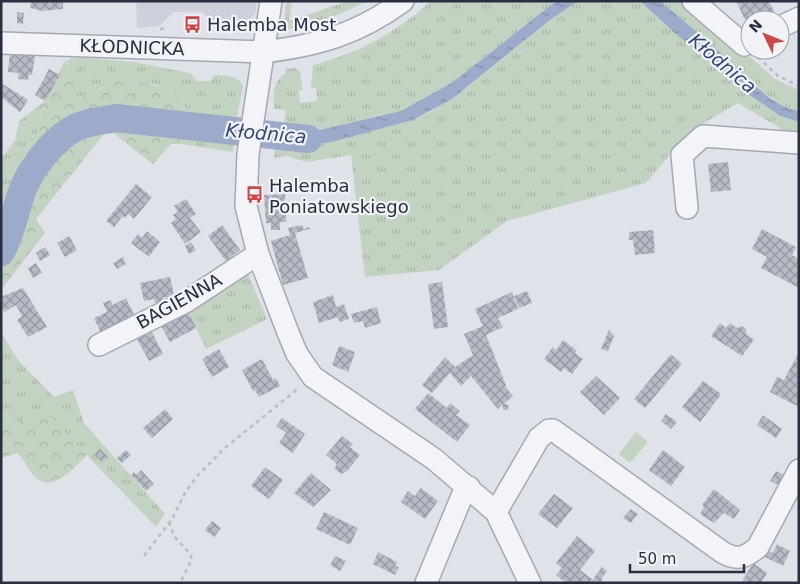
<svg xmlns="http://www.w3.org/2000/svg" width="800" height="584" font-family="'DejaVu Sans',sans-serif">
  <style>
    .built { fill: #ced1db }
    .grass { fill: url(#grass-tufts) }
    .forest { fill: url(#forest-crowns) }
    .pitch { fill: #c3d3c1 }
    .water { fill: url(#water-ripples) }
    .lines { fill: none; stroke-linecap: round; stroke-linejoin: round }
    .stream { stroke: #9babc9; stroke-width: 4.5 }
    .river { stroke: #9babc9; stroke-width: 28 }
    .building { fill: url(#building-cross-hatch) }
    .minor-casing { stroke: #a5a8b3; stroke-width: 24 }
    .path { stroke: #babdc4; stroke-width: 2.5; stroke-dasharray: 4 4; stroke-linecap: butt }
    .minor { stroke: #f3f4f7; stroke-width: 21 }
    .labels { text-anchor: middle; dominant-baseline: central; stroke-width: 4.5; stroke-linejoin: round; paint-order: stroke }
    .poi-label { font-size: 18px; fill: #292e40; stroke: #f0f2f6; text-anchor: start }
    .street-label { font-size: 18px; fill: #292e40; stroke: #f0f2f6 }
    .water-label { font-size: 19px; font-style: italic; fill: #334774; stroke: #f0f2f6 }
  </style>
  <defs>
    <pattern id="grass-tufts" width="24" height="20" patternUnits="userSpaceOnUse" patternTransform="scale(1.25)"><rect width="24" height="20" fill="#c3d3c1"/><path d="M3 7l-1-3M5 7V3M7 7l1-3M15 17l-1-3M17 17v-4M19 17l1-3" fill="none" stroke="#a8b5a7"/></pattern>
    <pattern id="forest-crowns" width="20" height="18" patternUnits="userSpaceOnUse" patternTransform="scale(1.25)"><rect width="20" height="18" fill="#c3d3c1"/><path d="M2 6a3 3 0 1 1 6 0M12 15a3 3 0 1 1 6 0" fill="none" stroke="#a8b5a7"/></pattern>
    <pattern id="water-ripples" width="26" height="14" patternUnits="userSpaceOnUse" patternTransform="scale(1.25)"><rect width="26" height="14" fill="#9babc9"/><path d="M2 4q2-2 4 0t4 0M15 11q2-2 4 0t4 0" fill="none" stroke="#7e8ca5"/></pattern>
    <pattern id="building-cross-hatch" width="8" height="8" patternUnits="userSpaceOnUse" patternTransform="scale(1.25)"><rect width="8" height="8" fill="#b7bbc6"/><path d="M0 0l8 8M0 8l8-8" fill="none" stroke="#9598a2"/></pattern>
  </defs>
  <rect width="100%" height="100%" fill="#e0e2e9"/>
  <polygon class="built" points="136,1 257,1 256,12 251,18 237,26 214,26 202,12 173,12 160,26 137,28"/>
  <g class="grass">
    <polygon points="286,1 292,1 289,21 348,1 368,1 324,21 289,29 284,26"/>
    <path d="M431,1h125l-103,81 -52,29 -86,20 -23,2 -22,-2 13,-1 3,-20 -12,-1c-1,-11 -2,-29 12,-36l-1,-4 11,-1 4,4 3,18h-4l1,13 17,-2 -1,-13h-5l2,-23c45,-12 83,-32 118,-64z"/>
    <polygon points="578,1 640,1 678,36 707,58 735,85 780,116 799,122 799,132 783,130 738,103 689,132 646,183 507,221 439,270 365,277 351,155 307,162 286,156 274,158 275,143 310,145 332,142 413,120 430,112 469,86 550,20"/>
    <path d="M660,1h28l87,78 24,11v21c-33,-8 -52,-36 -77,-57 -20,-18 -41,-35 -62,-53z"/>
    <path d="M76,57l58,5 56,11 7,8h14l3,-6c11,1 25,-1 29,12l-8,39 -47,-5 -2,-12 -10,-15 -19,-9 -16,-2 -38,4 -11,7 -19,4c4,-12 -1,-23 -5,-35l-4,-1z"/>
    <polygon points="37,107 42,110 38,136 32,154 16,183 1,230 1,159 15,140 19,121"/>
    <polygon points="194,130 235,136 233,152 181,144 188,131"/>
    <polygon points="246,269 267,319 206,349 186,307"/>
    <polygon points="1,332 18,360 54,397 73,390 84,423 165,514 156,527 50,417 1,428"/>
  </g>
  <g class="forest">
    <polygon points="64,62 75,70 76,93 74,98 92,94 116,80 127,79 166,88 176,94 186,109 188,131 181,144 171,144 153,164 108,129 36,219 45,233 1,290 1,230 16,183 32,154 38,136 42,110 37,107 45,101"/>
    <path d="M32,414l18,3 37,38c-14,13 -35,41 -54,20 -6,-8 -8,-15 -16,-22l-16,5v-30l15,-5z"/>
  </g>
  <polygon class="pitch" points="636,432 648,442 630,463 619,454"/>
  <g class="water">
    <polygon points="556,1 578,1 550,20 452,99 413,120 332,142 310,145 269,142 270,131 292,133 315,131 401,111 453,82"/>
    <path d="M640,1h20c21,18 42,35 62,53 25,21 44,50 77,57v11l-19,-6 -45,-31 -28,-27 -29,-22z"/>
  </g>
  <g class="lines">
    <polyline class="stream" points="1,225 11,229"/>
    <path class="river" d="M1,252c10,-18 13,-36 19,-55 8,-25 29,-53 51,-67 13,-8 31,-9 45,-12l192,21"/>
  </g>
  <g class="building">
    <polygon points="31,1 63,1 63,9 42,11 30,8"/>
    <polygon points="736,1 769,1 775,13 761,20 750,20 748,26"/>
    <polygon points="17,12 24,13 23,24 17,23"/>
    <polygon points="10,52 35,56 32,75 29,75 28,80 18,79 19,73 8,72"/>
    <polygon points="49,69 60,75 45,101 35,95"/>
    <polygon points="1,83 28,100 20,112 1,97"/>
    <polygon points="728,162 731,190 711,192 708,164"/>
    <polygon points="136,184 152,197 134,219 128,214 125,218 123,216 114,227 106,221"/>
    <polygon points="285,194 285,204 291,204 291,211 286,211 286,222 280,222 280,230 271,230 271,223 266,223 264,195"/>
    <polygon points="186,199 196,214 190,218 201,232 185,244 171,223 176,219 173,215 178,212 174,206"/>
    <polygon points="222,225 240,250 226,261 208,236"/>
    <polygon points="302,225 304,229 309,227 310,229 295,233 308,278 283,285 271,241 290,235 288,228"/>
    <polygon points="762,229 796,247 792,255 799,259 799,288 761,268 767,257 752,249"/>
    <polygon points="653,230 655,253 635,255 633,240 629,240 629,232"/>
    <polygon points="147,231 160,242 149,257 131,243 138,234 142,238"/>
    <polygon points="69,236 77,250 65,257 57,243"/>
    <polygon points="191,242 196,250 189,254 185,246"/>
    <polygon points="45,247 50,255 40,261 36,253"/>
    <polygon points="123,257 126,264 117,269 113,263"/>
    <polygon points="36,263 42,273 33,278 28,268"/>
    <polygon points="170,277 174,295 162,298 163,301 155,303 154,299 144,301 140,283"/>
    <polygon points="442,282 448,327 434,329 428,284"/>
    <polygon points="23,288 47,327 28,337 17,320 22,316 16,305 4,312 1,306 1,297"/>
    <polygon points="527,291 532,303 519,308 514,296"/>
    <polygon points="512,292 518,309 498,318 503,327 486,335 506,385 505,386 513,396 504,404 509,405 508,410 503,410 503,405 498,409 471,376 461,386 450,373 432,393 422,385 445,357 455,367 473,355 464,334 483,326 475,309"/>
    <polygon points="333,295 336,307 344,304 349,319 340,322 338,317 319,323 313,302"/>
    <polygon points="126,298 136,319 102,335 94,318 107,312 103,303 110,300 113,305"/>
    <polygon points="377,307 381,323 365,328 363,321 354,323 351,314"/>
    <polygon points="188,311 196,328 170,342 161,326"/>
    <polygon points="720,323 726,328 730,323 737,328 742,326 746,329 746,334 754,340 742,356 711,336"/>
    <polygon points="609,330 614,336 608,351 601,349"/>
    <polygon points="152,332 163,354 149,361 137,339"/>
    <polygon points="563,340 577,351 575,353 583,359 572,374 564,368 561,372 544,359 553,347 556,350"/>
    <polygon points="339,346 355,352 348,372 332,365"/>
    <polygon points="219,349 229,367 212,377 202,359"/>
    <polygon points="799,352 799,407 770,392 777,377 784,380"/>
    <polygon points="671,354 682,364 645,408 634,399"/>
    <polygon points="262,359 273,380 276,378 280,386 259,397 255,390 253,391 242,370"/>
    <polygon points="596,376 620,398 604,415 580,392"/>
    <polygon points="703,381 720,393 720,396 700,422 682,407"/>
    <polygon points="428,393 447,408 450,403 460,411 456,415 470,425 457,442 415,409"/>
    <polygon points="165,409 173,419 152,438 143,428"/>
    <polygon points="666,414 677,422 671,429 661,421"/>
    <polygon points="763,415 782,429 776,438 757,425"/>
    <polygon points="282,418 305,434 293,453 279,443 286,433 276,426"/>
    <polygon points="342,436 353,444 350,447 360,455 347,471 341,474 334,468 337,464 326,455"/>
    <polygon points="100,449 108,457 102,462 94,454"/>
    <polygon points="126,450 131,455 122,463 117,458"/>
    <polygon points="663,450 685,467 671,486 649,470"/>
    <polygon points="265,467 283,480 269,499 251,486"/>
    <polygon points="141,470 154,484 146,491 131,475 134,472 136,475"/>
    <polygon points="776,471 788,477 783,487 770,481"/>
    <polygon points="311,473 331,490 313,507 294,493"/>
    <polygon points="421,488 438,501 425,519 401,502 408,491 415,496"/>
    <polygon points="714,489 740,510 734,519 724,513 714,523 700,514 704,507 702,505"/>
    <polygon points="554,494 573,508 557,528 538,514"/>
    <polygon points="631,509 638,514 631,523 623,518"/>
    <polygon points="324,512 358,528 350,545 316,529"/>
    <polygon points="212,521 221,528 214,537 205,530"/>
    <polygon points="577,536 595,551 580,570 592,579 589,583 566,583 556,575 562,568 556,563"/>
    <polygon points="777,544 790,551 783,566 761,555 765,549 773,553"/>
    <polygon points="378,552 397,562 395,566 399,567 395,575 373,564"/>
    <polygon points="335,556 346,561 340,571 330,565"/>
    <polygon points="753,563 767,573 761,583 741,583"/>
    <polygon points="602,567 607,571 601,579 603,581 590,583"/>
  </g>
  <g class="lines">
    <defs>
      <g id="minor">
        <polyline points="271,1 248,154 246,206 258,254 289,335 297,354 313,377 434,459 496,512 530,583"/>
        <polyline points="693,1 744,45 750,42"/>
        <polyline points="780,27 799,18"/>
        <path d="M1,43l261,9c55,-6 96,-18 141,-51"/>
        <polyline points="687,208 682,155 703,136 799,143"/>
        <polyline points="99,345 187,301 258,254"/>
        <path d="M496,512l43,-74 10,-8h4l169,122c15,9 23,6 36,-5l41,-77"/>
        <polyline points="426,583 462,496 469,487"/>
      </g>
    </defs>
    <use href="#minor" class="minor-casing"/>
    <g class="path">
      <polyline points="160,29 168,28"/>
      <polyline points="226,29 239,29 248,24"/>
      <polyline points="758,57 778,76 799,86"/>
      <polyline points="169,522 174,536 190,554 192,559 180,583"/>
      <polyline points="144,556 172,519 185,493 198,475 226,447 299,388"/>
    </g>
    <use href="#minor" class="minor"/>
  </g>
  <defs>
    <symbol id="bus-bare" viewBox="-9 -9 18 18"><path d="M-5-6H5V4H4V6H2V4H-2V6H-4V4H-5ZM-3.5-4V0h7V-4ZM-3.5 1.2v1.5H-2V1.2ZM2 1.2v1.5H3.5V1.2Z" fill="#ce4647" stroke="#f0f2f6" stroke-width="2.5" paint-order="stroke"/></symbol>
  </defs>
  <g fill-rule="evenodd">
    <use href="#bus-bare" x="180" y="12" width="25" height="25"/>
    <use href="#bus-bare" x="242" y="182" width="25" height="25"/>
  </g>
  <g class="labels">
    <g class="poi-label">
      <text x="207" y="24">Halemba Most</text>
      <text x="269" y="185">Halemba<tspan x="269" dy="21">Poniatowskiego</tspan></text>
    </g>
    <g class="street-label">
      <text transform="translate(132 47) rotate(2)">KŁODNICKA</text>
      <text transform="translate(179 301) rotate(-29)">BAGIENNA</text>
    </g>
    <g class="water-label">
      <text transform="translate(723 63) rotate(40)">Kłodnica</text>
      <text transform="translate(266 133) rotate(5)">Kłodnica</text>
    </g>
  </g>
  <rect width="800" height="584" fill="none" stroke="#292e40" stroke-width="5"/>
  <g transform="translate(765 35) rotate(313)"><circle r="24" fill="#f0f2f6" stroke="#a0a4ad"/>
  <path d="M0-4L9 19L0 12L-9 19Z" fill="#ce4647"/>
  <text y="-8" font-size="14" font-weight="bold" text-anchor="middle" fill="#292e40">N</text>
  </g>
  <path d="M630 564v8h114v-8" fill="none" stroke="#292e40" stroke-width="2.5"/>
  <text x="638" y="564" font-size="15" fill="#292e40" stroke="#f0f2f6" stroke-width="4" paint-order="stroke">50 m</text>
</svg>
